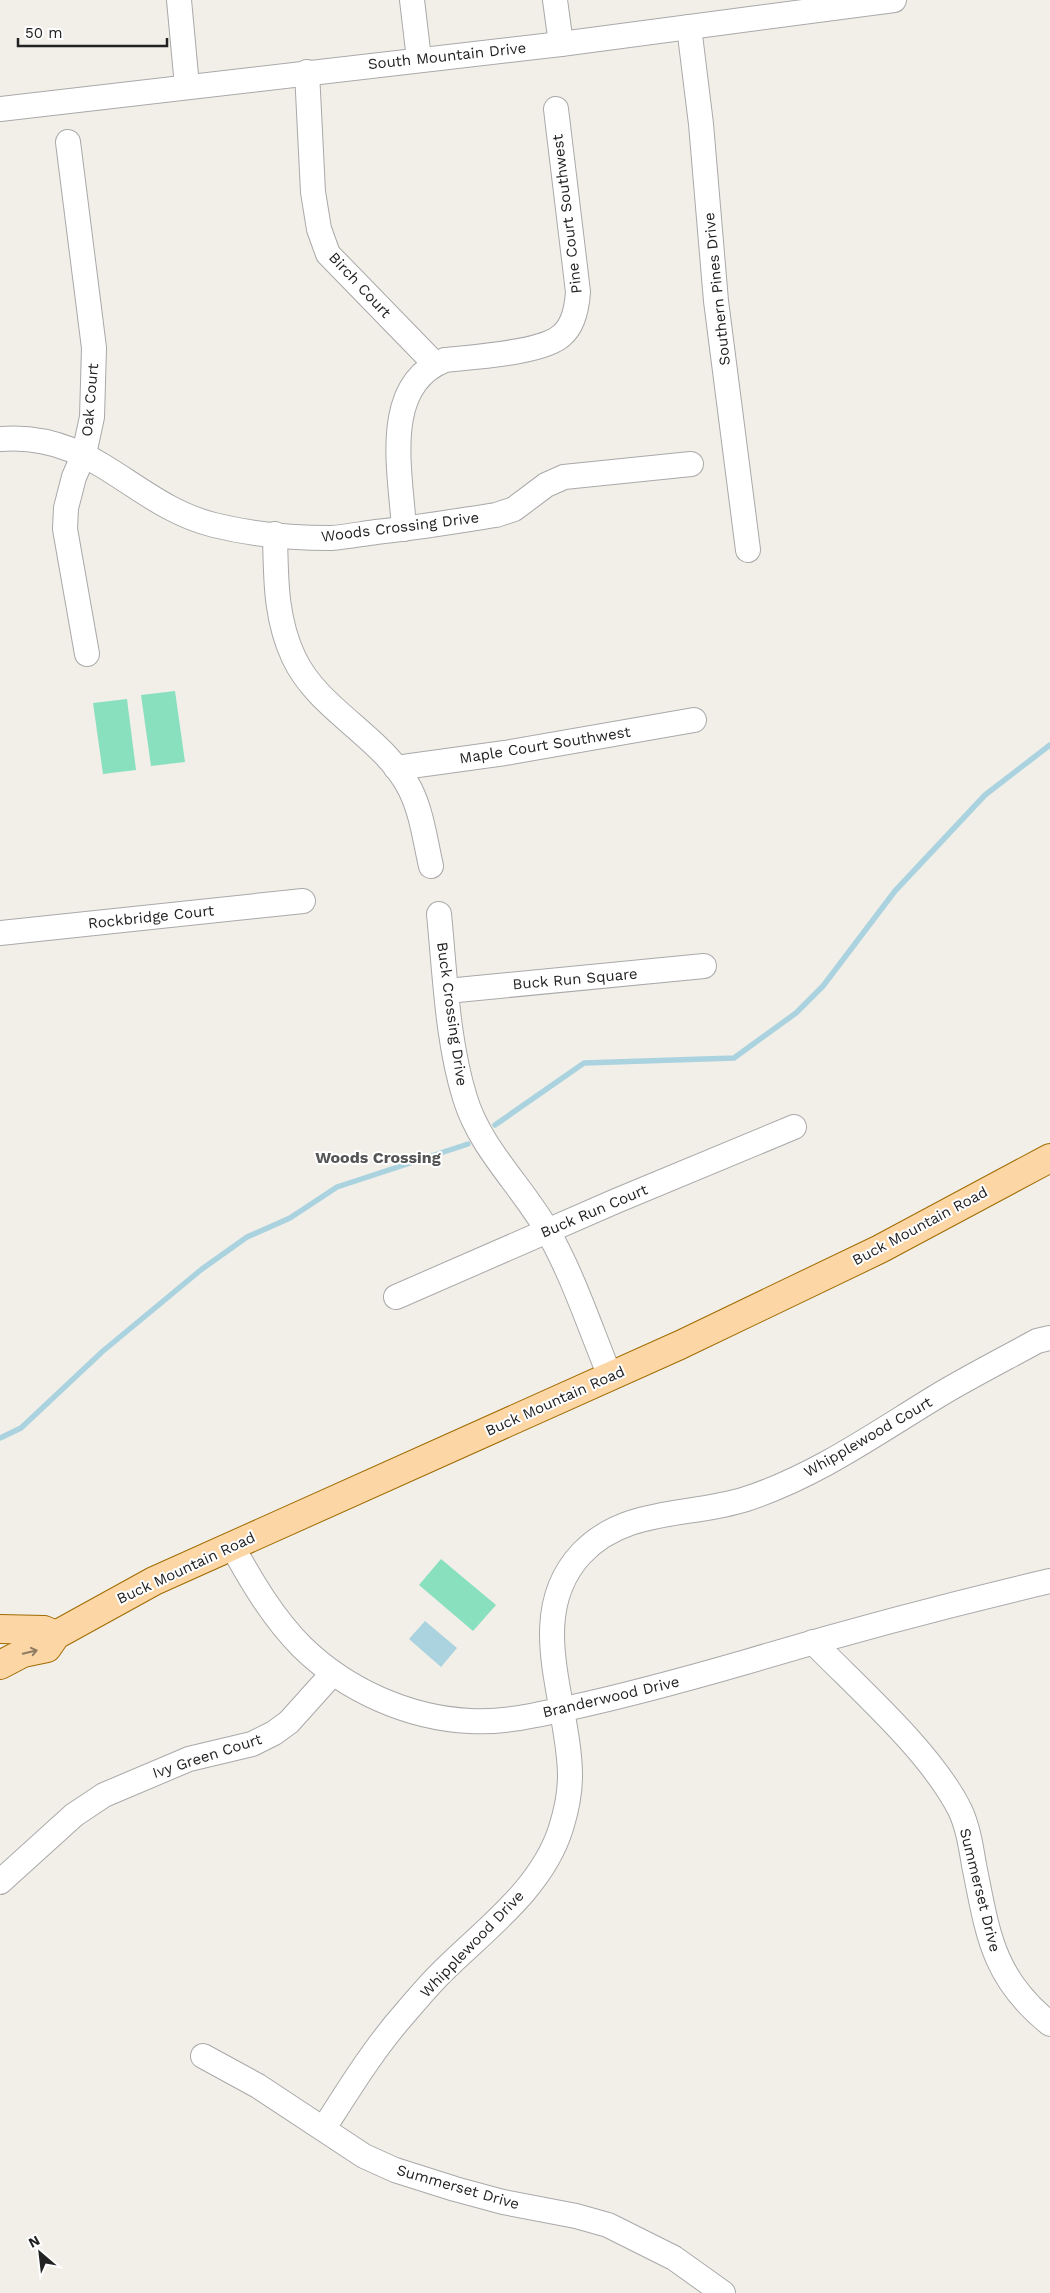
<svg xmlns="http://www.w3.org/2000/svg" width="1050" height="2293" font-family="'Work Sans',sans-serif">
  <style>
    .pitch { fill: #88e0be }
    .water { fill: #aad3df }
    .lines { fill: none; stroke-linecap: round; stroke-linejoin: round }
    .stream { stroke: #aad3df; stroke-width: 5.5 }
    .minor-casing { stroke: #a9a9a9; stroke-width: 26 }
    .major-casing { stroke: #a06b00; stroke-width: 30 }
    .minor { stroke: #fff; stroke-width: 24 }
    .major { stroke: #fcd6a4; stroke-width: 28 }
    .oneway { stroke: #8f7c63 }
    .labels { text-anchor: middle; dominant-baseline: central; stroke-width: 4; stroke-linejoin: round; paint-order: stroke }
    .street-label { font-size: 15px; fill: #222; stroke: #fff }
    .neighbourhood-label { font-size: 16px; font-weight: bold; fill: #555; stroke: #fff }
  </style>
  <rect width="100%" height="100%" fill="#f2efe9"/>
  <g class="pitch">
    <polygon points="175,691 185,762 151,766 141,695"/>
    <polygon points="127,699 136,770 103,774 93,703"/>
    <polygon points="441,1559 496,1605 473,1631 419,1585"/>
  </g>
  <polygon class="water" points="425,1621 457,1648 441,1667 409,1639"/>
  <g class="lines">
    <g class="stream">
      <polyline points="495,1125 584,1063 734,1058 796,1013 823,986 895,891 985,795 1050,745"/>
      <polyline points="0,1438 21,1428 103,1351 202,1269 247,1237 290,1218 337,1187 468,1144"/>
    </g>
    <defs>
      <g id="minor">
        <polyline points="179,0 187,86"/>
        <polyline points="412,0 419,59"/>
        <polyline points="555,0 561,44"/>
        <polyline points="689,27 701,124 716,301 748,550"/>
        <polyline points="307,72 313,192 319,229 328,254 435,364"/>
        <polyline points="0,109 561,44 894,0"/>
        <polyline points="68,142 94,348 92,417 84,454 74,477 66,508 65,529 87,654"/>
        <path d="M0,439c94,-8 133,66 214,86 36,9 79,13 117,13 15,-1 30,-4 45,-6 40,-4 80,-11 120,-17l18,-6 32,-24 18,-8 127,-13"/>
        <path d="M404,529c-3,-55 -24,-144 41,-169 27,-3 99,-7 117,-25 12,-10 15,-29 16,-43l-22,-183"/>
        <path d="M275,534c1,43 0,84 19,124 25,53 89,78 116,131 12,24 15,51 21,77"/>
        <polyline points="396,768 505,753 694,720"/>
        <path d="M439,914c6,60 8,126 26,184 15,50 56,87 82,132 26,45 43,98 63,146"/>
        <polyline points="0,933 303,901"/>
        <polyline points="447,991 704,966"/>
        <polyline points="396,1297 616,1201 794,1127"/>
        <path d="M232,1546c20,36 41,72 70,101 44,43 106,71 168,74 34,2 66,-6 99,-13 60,-13 118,-29 177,-46 100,-30 202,-57 304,-81"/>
        <path d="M813,1642c46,47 118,110 147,168 8,17 11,37 14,55 14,69 18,112 76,159"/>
        <polyline points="0,1882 74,1815 104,1795 189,1759 252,1744 274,1733 289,1722 333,1673"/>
        <polyline points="203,2056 258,2086 364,2156 395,2170 455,2189 503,2202 576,2216 608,2225 674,2258 723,2293"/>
        <path d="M324,2128c25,-39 50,-80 82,-116 11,-13 23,-27 35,-39 43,-43 101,-84 120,-145 5,-16 9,-34 9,-52 0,-73 -47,-159 11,-222 44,-47 109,-37 165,-55 73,-24 133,-68 198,-107 31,-18 62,-34 93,-51l13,-3"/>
      </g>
      <g id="major">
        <polyline points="0,1629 44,1630 56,1635"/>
        <polyline points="0,1665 23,1653 47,1648 56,1635 154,1581 680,1345 880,1249 1050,1158"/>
      </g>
    </defs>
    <use href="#minor" class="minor-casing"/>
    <use href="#major" class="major-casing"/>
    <use href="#minor" class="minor"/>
    <use href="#major" class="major"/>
  </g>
  <defs><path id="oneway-shaft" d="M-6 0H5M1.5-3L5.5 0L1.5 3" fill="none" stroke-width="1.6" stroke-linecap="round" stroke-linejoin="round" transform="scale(1.25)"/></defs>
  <use class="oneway" href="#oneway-shaft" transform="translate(30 1652) rotate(-14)"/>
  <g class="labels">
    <g class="street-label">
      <text transform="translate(447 56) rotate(-6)">South Mountain Drive</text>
      <text transform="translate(567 214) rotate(-97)">Pine Court Southwest</text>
      <text transform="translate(360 285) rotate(47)">Birch Court</text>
      <text transform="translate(717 289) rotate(-96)">Southern Pines Drive</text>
      <text transform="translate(90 400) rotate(-85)">Oak Court</text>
      <text transform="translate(400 527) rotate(-7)">Woods Crossing Drive</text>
      <text transform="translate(545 745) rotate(-9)">Maple Court Southwest</text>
      <text transform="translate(151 917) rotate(-6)">Rockbridge Court</text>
      <text transform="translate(575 979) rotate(-5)">Buck Run Square</text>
      <text transform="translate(452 1014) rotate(82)">Buck Crossing Drive</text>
      <text transform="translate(594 1211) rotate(-23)">Buck Run Court</text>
      <text transform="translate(920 1226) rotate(-28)">Buck Mountain Road</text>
      <text transform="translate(555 1401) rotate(-24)">Buck Mountain Road</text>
      <text transform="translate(868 1437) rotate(-30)">Whipplewood Court</text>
      <text transform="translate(186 1568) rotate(-25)">Buck Mountain Road</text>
      <text transform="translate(611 1697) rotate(-13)">Branderwood Drive</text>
      <text transform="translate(207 1756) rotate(-18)">Ivy Green Court</text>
      <text transform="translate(980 1890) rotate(76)">Summerset Drive</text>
      <text transform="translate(472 1944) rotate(-46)">Whipplewood Drive</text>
      <text transform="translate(458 2187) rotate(16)">Summerset Drive</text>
    </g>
    <g class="neighbourhood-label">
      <text x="378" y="1157">Woods Crossing</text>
    </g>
  </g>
  <g transform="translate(40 2253) rotate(332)" stroke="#ffffff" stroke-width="4" paint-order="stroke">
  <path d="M0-4L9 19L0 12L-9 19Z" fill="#222222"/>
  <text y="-8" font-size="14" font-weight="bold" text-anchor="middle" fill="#222222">N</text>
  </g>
  <path d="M18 38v8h149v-8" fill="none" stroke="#222222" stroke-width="2.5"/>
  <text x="25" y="38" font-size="15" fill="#222222" stroke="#ffffff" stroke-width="4" paint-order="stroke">50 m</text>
</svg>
